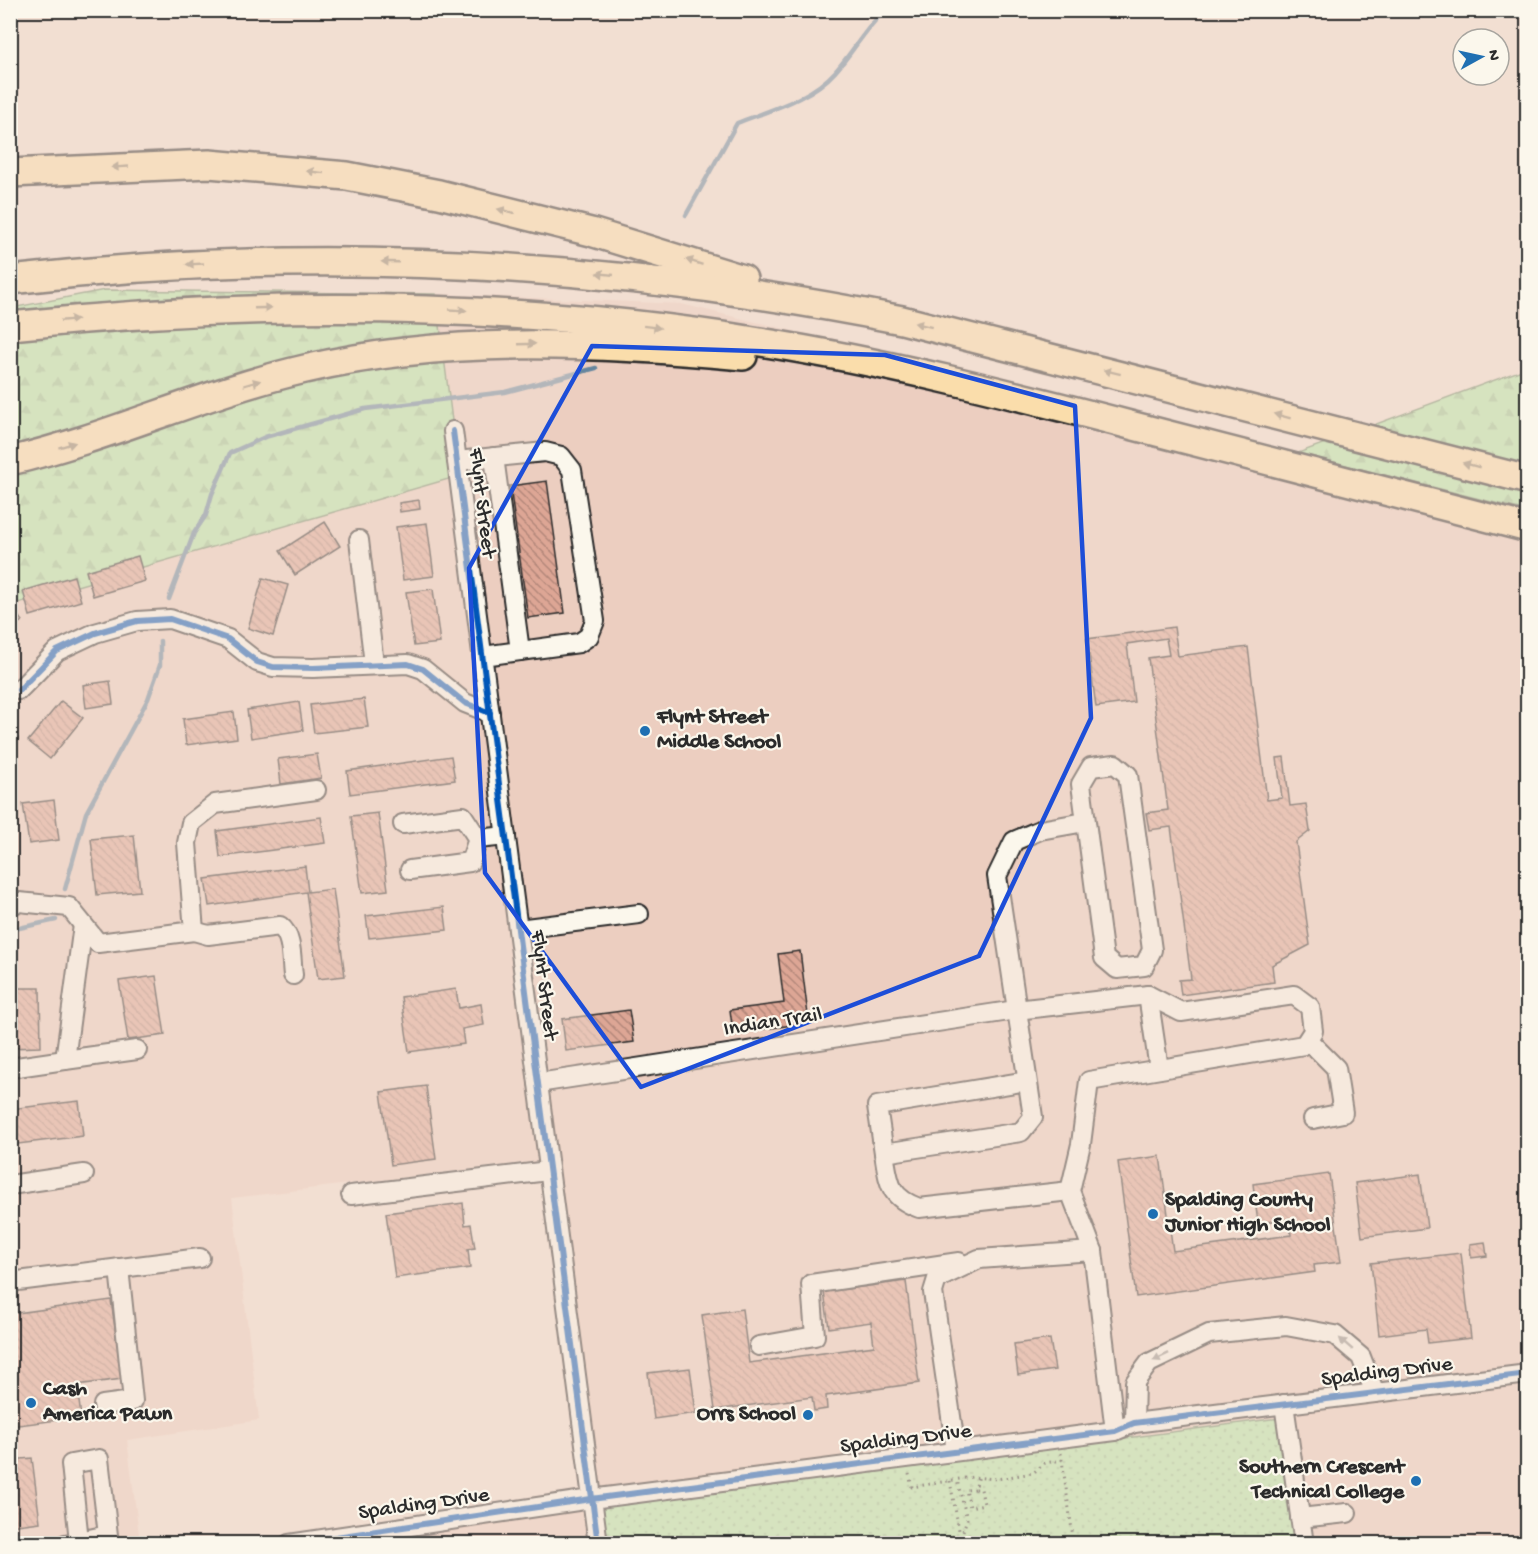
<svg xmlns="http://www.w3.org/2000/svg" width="1538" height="1554" font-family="'Gochi Hand',sans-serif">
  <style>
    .built { fill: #eccec0 }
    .forest { fill: url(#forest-firs); stroke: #708a6a; stroke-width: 1.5 }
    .park { fill: url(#park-dots); stroke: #708a6a; stroke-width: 1.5 }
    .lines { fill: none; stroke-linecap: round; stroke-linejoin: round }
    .stream { stroke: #66869e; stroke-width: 4.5 }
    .building { fill: url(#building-back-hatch); stroke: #2b2b2b; stroke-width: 1.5 }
    .minor-casing { stroke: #2b2b2b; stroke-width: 22 }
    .highway-casing { stroke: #2b2b2b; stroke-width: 32 }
    .path { stroke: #2b2b2b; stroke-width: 3; stroke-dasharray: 1.5 4.5; stroke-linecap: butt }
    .minor { stroke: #fbf7ec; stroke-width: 18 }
    .highway { stroke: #faddab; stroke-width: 27 }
    .cycleway-casing { stroke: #fbf7ec; stroke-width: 10 }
    .cycleway { stroke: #0057b8; stroke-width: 6 }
    .oneway { fill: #92846b }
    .oneway2 { fill: #93918c }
    .marked { fill: none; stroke: #1d4ed8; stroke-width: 4.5; stroke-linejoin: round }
    .poi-dot { fill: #1f6fb2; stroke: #fbf7ec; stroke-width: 2 }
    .labels { text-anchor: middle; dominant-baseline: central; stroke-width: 4.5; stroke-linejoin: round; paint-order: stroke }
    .street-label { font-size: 22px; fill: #2b2b2b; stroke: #fbf7ec }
    .poi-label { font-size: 22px; font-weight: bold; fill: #2b2b2b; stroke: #fbf7ec; text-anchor: start }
  </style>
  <defs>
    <pattern id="forest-firs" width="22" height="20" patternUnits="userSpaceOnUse" patternTransform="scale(1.5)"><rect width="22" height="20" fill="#b4e8a9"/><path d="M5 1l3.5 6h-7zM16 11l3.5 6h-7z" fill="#9bc792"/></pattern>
    <pattern id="park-dots" width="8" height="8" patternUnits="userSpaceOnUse" patternTransform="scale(1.5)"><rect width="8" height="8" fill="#b4e8a9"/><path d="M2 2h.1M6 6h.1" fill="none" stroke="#9bc792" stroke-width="1.8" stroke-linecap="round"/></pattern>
    <pattern id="building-back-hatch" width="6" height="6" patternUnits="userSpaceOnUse" patternTransform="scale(1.5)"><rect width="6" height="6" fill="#dda695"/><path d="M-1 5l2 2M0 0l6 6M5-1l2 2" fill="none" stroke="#b3877a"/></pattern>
  </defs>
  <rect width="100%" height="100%" fill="#f2dfd2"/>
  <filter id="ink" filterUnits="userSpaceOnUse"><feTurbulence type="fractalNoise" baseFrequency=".0167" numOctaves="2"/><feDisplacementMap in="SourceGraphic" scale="12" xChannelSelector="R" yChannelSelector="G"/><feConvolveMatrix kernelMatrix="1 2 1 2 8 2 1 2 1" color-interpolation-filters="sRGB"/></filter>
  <g filter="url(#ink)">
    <polygon class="built" points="436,294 681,304 1437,486 1527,511 1527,1543 1304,1543 1287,1417 592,1508 597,1543 272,1543 591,1508 546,1160 232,1198 259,1420 127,1440 140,1543 11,1544 11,605 458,476"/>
    <g class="forest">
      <polygon points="105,290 436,294 459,476 11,605 11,308"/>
      <polygon points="1527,368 1527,511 1298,453"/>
    </g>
    <polygon class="park" points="1287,1417 1304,1543 597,1544 591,1508"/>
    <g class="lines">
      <g class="stream">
        <path d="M686,215l51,-92c33,-13 74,-24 98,-51 18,-20 30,-43 50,-62"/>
        <polyline points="169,599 194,533 206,515 212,494 230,453 265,437 365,409 505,392 596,368"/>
        <polyline points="65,889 86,813 148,699 160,665 160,641"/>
        <polyline points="10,930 56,920"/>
      </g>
    </g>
    <g class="building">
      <polygon points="547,481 565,613 528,618 510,486"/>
      <polygon points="419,500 420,509 400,512 399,503"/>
      <polygon points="325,522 340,546 295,575 280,551"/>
      <polygon points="427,523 434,576 403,580 396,527"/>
      <polygon points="138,556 145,581 93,596 86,571"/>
      <polygon points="74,576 81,601 30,616 23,591"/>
      <polygon points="263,578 288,585 273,636 248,628"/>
      <polygon points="433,589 440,643 414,646 406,592"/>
      <polygon points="10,605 22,621 10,629"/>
      <polygon points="1174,627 1178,656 1248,647 1267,800 1282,798 1277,758 1284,757 1290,806 1306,804 1310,831 1296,842 1310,945 1272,965 1274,982 1181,995 1179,980 1191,979 1171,827 1149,830 1146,813 1168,810 1148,658 1169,655 1166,638 1127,644 1134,702 1096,707 1087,639"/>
      <polygon points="110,681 113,704 86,708 83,685"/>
      <polygon points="364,699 368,727 314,733 310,705"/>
      <polygon points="61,701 83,718 50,759 28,741"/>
      <polygon points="299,702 303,730 251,738 247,710"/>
      <polygon points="234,712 237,738 186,745 183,719"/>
      <polygon points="10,738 18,738 15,764 10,764"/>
      <polygon points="317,754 321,778 281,784 278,759"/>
      <polygon points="451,756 455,780 350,794 347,771"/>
      <polygon points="54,800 59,840 29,844 23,804"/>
      <polygon points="378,813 388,890 362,893 351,816"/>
      <polygon points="321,817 325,843 220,857 217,831"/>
      <polygon points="134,835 140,891 97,895 91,839"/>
      <polygon points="305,866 308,892 333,889 345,976 318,979 306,892 209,906 205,879"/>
      <polygon points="444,907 447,930 369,938 366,916"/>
      <polygon points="800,951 809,1023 733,1033 730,1010 784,1003 778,954"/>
      <polygon points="156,976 165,1035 128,1040 119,981"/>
      <polygon points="10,988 40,988 41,1047 10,1048"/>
      <polygon points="456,989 459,1008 481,1004 484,1025 462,1029 464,1044 409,1052 401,997"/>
      <polygon points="629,1010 634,1042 566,1051 562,1019"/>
      <polygon points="426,1086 436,1159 391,1165 381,1092"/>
      <polygon points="79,1101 83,1136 10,1145 10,1109"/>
      <polygon points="1160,1156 1173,1251 1291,1235 1289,1219 1258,1223 1253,1184 1329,1174 1341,1262 1314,1265 1315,1272 1136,1297 1118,1162"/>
      <polygon points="1420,1174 1427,1228 1362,1237 1355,1183"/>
      <polygon points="463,1203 465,1225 471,1224 475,1248 468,1249 470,1268 395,1278 386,1213"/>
      <polygon points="1485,1242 1487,1256 1471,1258 1470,1244"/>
      <polygon points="1461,1253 1471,1338 1428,1343 1426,1329 1379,1335 1371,1263"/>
      <polygon points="906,1281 919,1383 826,1396 827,1409 814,1411 812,1397 715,1410 702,1315 742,1309 749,1363 874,1346 871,1322 829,1328 824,1292"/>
      <polygon points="111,1300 122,1379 77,1385 81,1417 11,1426 10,1314"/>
      <polygon points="1050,1339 1055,1370 1018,1375 1014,1344"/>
      <polygon points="690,1368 696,1413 654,1419 648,1373"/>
      <polygon points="32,1458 40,1522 10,1526 10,1460"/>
    </g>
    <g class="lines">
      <defs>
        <g id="minor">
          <polyline points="453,431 598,1544"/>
          <polyline points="494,457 520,651"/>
          <polyline points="457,461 545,452 561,456 572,470 595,621 589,636 579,643 483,656"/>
          <polyline points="359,540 374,664"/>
          <polyline points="19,690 57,651 95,633 137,621 170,619 228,639 257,662 273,667 313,668 408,664 423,669 465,703 490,713"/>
          <polygon points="1115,764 1128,775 1152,950 1144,966 1117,969 1104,958 1081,784 1091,767"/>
          <polyline points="403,824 463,816 478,839"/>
          <polyline points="410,870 470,862 478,839 506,836"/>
          <polyline points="10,905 19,902 69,907 98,943 194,931 187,843 191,823 215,804 316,790"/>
          <polyline points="83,925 65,1060 137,1050"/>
          <polyline points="518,929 639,914"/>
          <path d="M194,931l14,4 72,-9c13,10 11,34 13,49"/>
          <polyline points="1148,995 1159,1069"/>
          <polyline points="1308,1040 1336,1068 1343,1113 1313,1119"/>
          <polyline points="10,1068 65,1060"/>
          <polyline points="1027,1081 877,1106 884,1153 1021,1132 1033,1117 997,876 1014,841 1040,830 1085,822"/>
          <polyline points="538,1083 1016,1010 1148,995 1181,1012 1294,995 1310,1007 1313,1031 1304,1045 1089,1081 1081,1144 1070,1191 1093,1251 1115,1431"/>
          <path d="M884,1153c5,29 4,44 35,55l151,-17"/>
          <polyline points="10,1185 84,1174"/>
          <polyline points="351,1195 548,1171"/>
          <polyline points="10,1282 200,1258"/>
          <polyline points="759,1346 815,1336 811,1284 959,1262"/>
          <polyline points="1284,1404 1304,1544"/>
          <polyline points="103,1405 133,1401 119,1268"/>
          <polyline points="1134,1423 1135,1382 1149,1363 1209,1334 1286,1326 1335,1335 1361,1357 1375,1393"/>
          <polyline points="956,1451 933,1292 937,1279 979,1259 1093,1251"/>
          <polyline points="1300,1518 1347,1513"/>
          <polyline points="65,1544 108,1535 99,1459 71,1464 79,1541"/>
          <polyline points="289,1544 591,1499 1115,1431 1134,1423 1528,1374"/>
        </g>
        <g id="highway">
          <polyline points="10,173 209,164 347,176 439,194 591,232 743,279"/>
          <path d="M10,280c300,-35 596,-19 892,40l626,160"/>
          <path d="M10,326c251,-26 501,-25 750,16 125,20 247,51 370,83 133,34 265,69 398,103"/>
          <path d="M10,461c101,-24 195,-69 295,-92 144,-34 292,-26 438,-13"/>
        </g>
      </defs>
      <use href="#minor" class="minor-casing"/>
      <use href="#highway" class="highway-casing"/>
      <g class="path">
        <polyline points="1061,1453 1074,1544"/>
        <polyline points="909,1474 912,1487 972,1477 997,1479 1033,1473 1045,1463 1062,1460"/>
        <polyline points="950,1481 959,1530 963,1531 967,1519 957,1480"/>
        <polyline points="975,1489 966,1490 970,1507 984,1504 981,1489 975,1489 979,1476"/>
      </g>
      <use href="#minor" class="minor"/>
      <use href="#highway" class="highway"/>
      <defs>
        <g id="cycleway">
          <polyline points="453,431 598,1544"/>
          <polyline points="19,690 57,651 95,633 137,621 170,619 228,639 257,662 273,667 313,668 408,664 423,669 465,703 490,713"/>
          <polyline points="289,1544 591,1499 1115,1431 1134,1423 1528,1374"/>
        </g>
      </defs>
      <use href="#cycleway" class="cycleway-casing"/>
      <use href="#cycleway" class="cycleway"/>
    </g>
    <defs><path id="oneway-solid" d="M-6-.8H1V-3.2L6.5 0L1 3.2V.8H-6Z" transform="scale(1.5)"/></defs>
    <g class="oneway">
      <use href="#oneway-solid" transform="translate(120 167) rotate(177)"/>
      <use href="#oneway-solid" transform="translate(315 172) rotate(-173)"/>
      <use href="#oneway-solid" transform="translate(506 211) rotate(-166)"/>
      <use href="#oneway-solid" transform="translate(390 262) rotate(-178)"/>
      <use href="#oneway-solid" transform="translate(694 262) rotate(-162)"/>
      <use href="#oneway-solid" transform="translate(195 264) rotate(177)"/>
      <use href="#oneway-solid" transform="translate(605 274) rotate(-174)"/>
      <use href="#oneway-solid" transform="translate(263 308) rotate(-2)"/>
      <use href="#oneway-solid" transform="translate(458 310) rotate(3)"/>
      <use href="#oneway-solid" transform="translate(69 320) rotate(-5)"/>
      <use href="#oneway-solid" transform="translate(923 325) rotate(-166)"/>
      <use href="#oneway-solid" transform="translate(652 327) rotate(7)"/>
      <use href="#oneway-solid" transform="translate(527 344) rotate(-2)"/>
      <use href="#oneway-solid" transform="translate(1112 372) rotate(-166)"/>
      <use href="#oneway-solid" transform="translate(252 383) rotate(-17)"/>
      <use href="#oneway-solid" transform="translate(1282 416) rotate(-165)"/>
      <use href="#oneway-solid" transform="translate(67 445) rotate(-17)"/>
      <use href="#oneway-solid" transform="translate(1471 465) rotate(-165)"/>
    </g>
    <g class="oneway2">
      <use href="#oneway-solid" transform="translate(1346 1344) rotate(-139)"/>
      <use href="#oneway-solid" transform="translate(1161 1357) rotate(154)"/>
    </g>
  </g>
  <path d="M0 0H1538V1554H0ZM592,346l293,9 190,51 16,312 -112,238 -338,131 -156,-214 -16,-305z" fill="#f2dfd2" fill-opacity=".55" fill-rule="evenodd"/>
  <path class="marked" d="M592,346l293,9 190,51 16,312 -112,238 -338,131 -156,-214 -16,-305z"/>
  <g class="poi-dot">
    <circle cx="645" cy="731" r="6"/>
    <circle cx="1153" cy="1214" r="6"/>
    <circle cx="31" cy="1403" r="6"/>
    <circle cx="808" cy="1415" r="6"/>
    <circle cx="1416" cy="1481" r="6"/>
  </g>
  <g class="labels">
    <g class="street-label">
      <text transform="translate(481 503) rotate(83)">Flynt Street</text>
      <text transform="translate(543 985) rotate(83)">Flynt Street</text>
      <text transform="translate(773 1023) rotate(-9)">Indian Trail</text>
      <text transform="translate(1387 1373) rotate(-7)">Spalding Drive</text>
      <text transform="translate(906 1440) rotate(-7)">Spalding Drive</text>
      <text transform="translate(424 1505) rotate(-8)">Spalding Drive</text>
    </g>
    <g class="poi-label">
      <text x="657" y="718">Flynt Street<tspan x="657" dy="25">Middle School</tspan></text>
      <text x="1165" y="1201">Spalding County<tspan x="1165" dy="25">Junior High School</tspan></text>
      <text x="43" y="1390">Cash<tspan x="43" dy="25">America Pawn</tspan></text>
      <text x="796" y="1415" text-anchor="end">Orrs School</text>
      <text x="1404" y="1468" text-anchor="end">Southern Crescent<tspan x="1404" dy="25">Technical College</tspan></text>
    </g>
  </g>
  <rect width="1538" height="1554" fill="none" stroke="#fbf7ec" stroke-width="36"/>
  <rect x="18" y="18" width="1502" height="1518" fill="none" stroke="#2b2b2b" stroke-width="2" filter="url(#ink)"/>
  <g transform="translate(1481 57) rotate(82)"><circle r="28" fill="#fbf7ec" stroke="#a8a59f" stroke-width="1.5"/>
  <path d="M0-4.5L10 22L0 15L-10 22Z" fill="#1f6fb2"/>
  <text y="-9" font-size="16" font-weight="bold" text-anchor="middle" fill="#2b2b2b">N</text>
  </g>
</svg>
